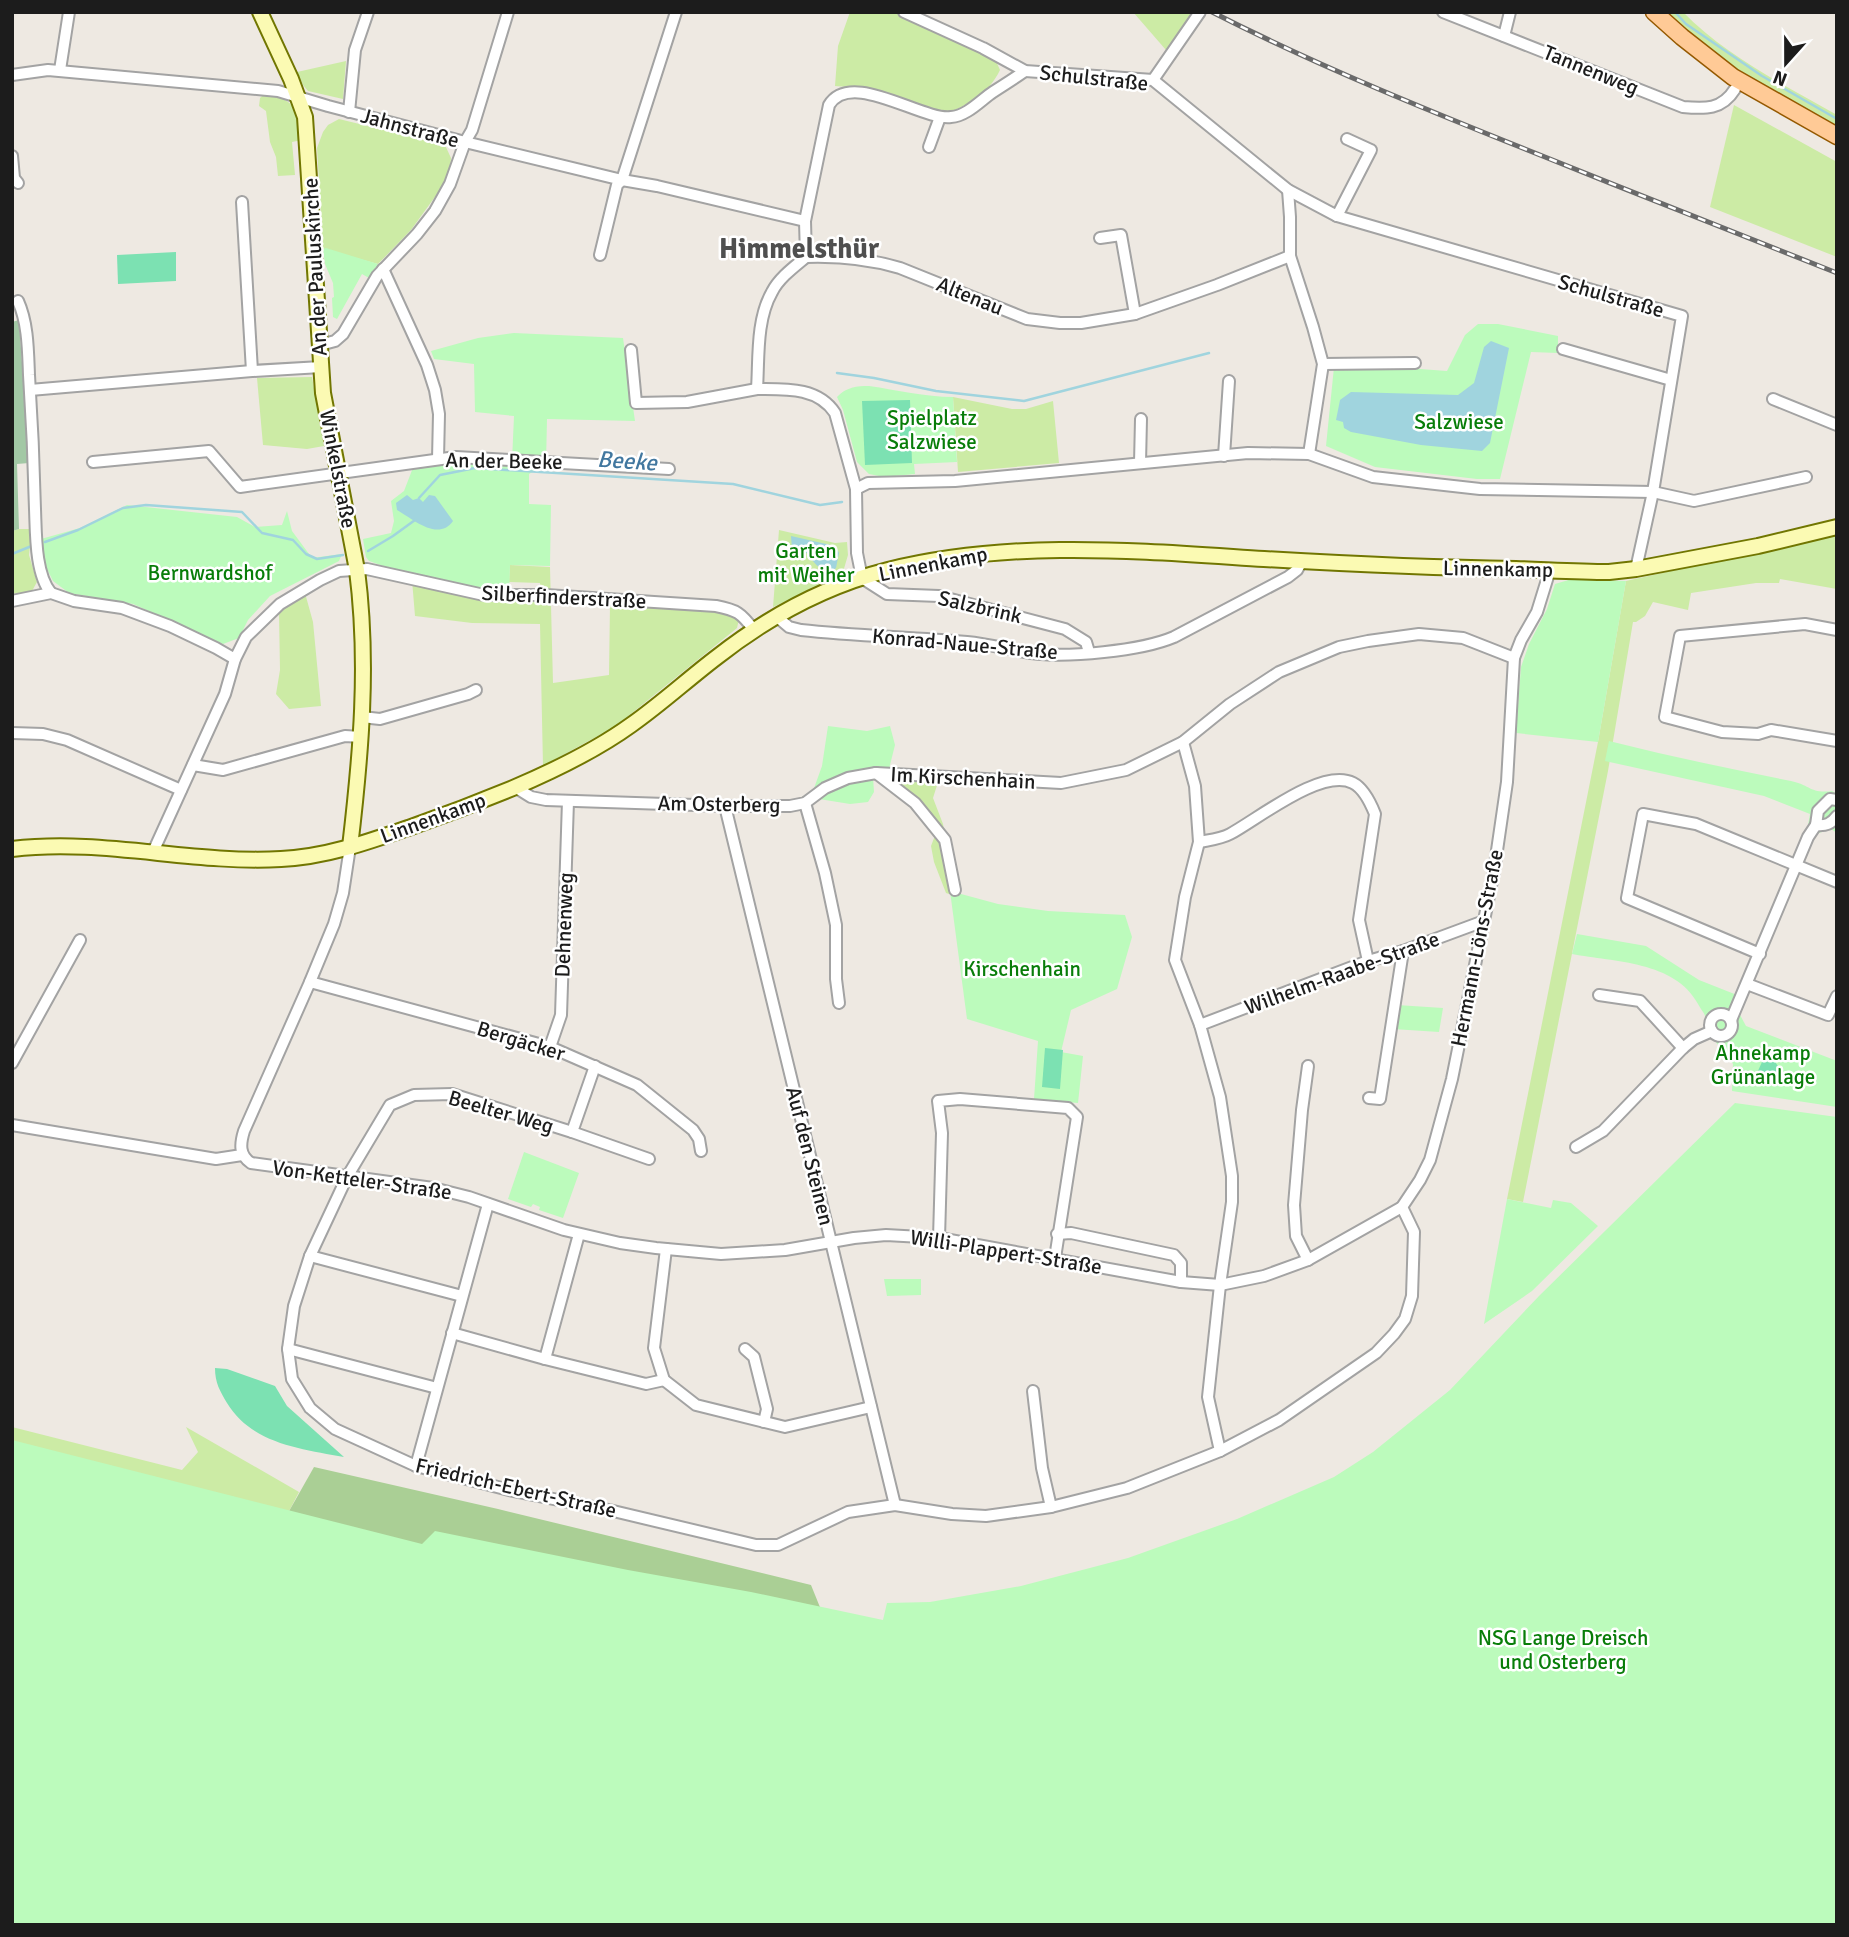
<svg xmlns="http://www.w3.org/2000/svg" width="1849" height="1937" font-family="Signika,sans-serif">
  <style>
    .grass { fill: #cceba5 }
    .forest { fill: #aacf95 }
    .cemetery { fill: #a2c8a5 }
    .park { fill: #bcfbbc }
    .pitch { fill: #7ce1b2 }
    .water { fill: #a0d4de }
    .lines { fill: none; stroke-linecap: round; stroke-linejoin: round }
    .stream { stroke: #a0d4de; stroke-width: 2.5 }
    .street-casing { stroke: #a3a3a3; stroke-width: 14 }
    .secondary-casing { stroke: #717601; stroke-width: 18 }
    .primary-casing { stroke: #955900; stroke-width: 19 }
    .street { stroke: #fff; stroke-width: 10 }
    .secondary { stroke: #fbfab3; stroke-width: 14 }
    .primary { stroke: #ffca96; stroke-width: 16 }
    .rail-casing { stroke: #6a6a6a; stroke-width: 5 }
    .rail { stroke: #fff; stroke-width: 2.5; stroke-dasharray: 8; stroke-linecap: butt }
    .labels { text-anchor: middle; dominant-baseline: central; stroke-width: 5; stroke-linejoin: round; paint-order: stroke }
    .street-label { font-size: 21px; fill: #1c1c1c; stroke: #fff }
    .park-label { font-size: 21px; fill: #087d09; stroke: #fff }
    .water-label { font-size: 23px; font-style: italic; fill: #41779f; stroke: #fff }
    .district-label { font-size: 28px; font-weight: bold; fill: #4f4f4f; stroke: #fff }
  </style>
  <rect width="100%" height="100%" fill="#eee9e2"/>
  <g class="grass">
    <path d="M850,12h43l103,49 4,9c-11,23 -31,34 -54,44l-73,-25 -38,-3 3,-40z"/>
    <polygon points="1133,12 1192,12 1166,50"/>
    <path d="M1663,12h20c43,44 101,73 154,103v17l-107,-64z"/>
    <polygon points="346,61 343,99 308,91 303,85 297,72"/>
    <path d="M264,94c33,5 34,17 38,46l-10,2 3,33 -17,1 -2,-19 -6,-15 -4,-31 -7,-5 1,-8z"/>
    <polygon points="1734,105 1837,162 1837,257 1710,207"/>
    <polygon points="339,119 445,145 451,158 450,171 445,183 411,230 378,264 323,249 317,148 323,132 328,125"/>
    <polygon points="312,377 324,446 307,449 263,445 257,378"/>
    <polygon points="953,397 1012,409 1026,409 1053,401 1059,463 958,472"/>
    <polygon points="19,529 32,529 29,555 37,582 32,591 12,594 12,531"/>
    <polygon points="779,530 835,543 847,542 848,555 843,572 829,582 773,607"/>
    <polygon points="1837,534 1837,589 1780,579 1779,583 1756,583 1691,593 1688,610 1653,602 1645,616 1636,622 1633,622 1608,771 1523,1202 1507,1199 1598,742 1626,581"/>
    <polygon points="510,565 550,567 553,683 609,675 610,605 719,610 739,619 737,628 616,726 543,766 540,624 472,623 415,616 412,580 540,596 540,583 509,582"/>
    <polygon points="305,593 313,622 321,706 289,709 276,694 280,670 279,612"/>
    <polygon points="883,776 939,779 933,798 943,824 945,836"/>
    <polygon points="936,833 943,840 954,891 949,890 949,894 946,893 934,862 931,846"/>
    <polygon points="12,1427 182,1470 198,1452 186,1427 299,1492 288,1513 12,1445"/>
  </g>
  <polygon class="forest" points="314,1467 498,1509 811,1585 830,1632 845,1693 288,1513"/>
  <polygon class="cemetery" points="19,320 29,463 17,464 19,529 12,531 12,322"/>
  <g class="park">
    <polygon points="326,248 378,264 369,278 362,274 337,319 333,317 332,298 334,297 333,283 325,264 323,249"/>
    <polygon points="1478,324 1498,324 1558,336 1558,353 1531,352 1500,479 1477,479 1375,467 1326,446 1334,367 1393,367 1447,371 1465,335"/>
    <polygon points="514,333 623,338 635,421 547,419 546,464 529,474 529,504 551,505 550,566 510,565 509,594 483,594 403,573 369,561 366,557 363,539 391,533 394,521 391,501 404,491 414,465 461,459 512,461 514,416 475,412 474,364 434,359 431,351 478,338"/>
    <path d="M869,386c28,4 56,11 84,11l4,65 -43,2 1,10 -31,3 -15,-3 -12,-12 -14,-52 -6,-13c9,-10 20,-11 32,-11z"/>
    <polygon points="127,505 237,517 255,527 282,525 287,511 292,531 312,558 342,554 339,561 270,596 248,620 239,638 223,644 133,604 69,593 53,581 43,561 41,539 80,528"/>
    <polygon points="1572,579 1626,581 1598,742 1516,733 1521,667 1529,644 1547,609 1555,584"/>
    <polygon points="828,726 867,731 890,726 895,745 889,769 873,777 874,792 868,802 850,804 819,799 813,791 822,766"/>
    <path d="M1609,741c60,15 121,28 182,40 19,4 20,13 41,10l5,3v39l-6,-4 -12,4 -11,-8 2,-11 -46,-18 -159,-35z"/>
    <polygon points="950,891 998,904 1048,911 1125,915 1132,937 1117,989 1071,1010 1061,1052 1083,1056 1078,1103 1034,1099 1038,1041 967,1019"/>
    <path d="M1577,934l69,12 53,34 38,15 2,18 7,13 91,35v46l-105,-16 1,-27 -18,-23 -11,-6c1,-5 3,-12 2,-17 -1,-4 -6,-10 -8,-14 -23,-43 -84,-42 -126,-50z"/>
    <polygon points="1397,1005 1443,1008 1439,1032 1393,1029"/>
    <polygon points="1735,1103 1837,1117 1837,1925 12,1925 12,1440 422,1544 435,1531 628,1570 751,1592 883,1620 887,1603 930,1602 1021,1586 1128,1558 1237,1519 1334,1477 1373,1452 1450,1390 1539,1296"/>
    <polygon points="524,1152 579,1173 563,1218 539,1210 540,1207 533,1204 531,1207 508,1199"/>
    <polygon points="1507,1199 1551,1208 1553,1200 1571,1203 1598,1226 1532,1291 1484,1324"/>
    <polygon points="884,1279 921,1279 921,1295 887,1296"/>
  </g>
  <g class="pitch">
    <polygon points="176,252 176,281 118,284 117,255"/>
    <polygon points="910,400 912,463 865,465 862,401"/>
    <polygon points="1045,1048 1063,1050 1060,1089 1042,1087"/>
    <polygon points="1773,1059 1780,1069 1776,1080 1765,1082 1757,1073 1762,1062"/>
    <path d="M215,1368l12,1 48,17 12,20 57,51c-43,-8 -92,-13 -117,-54 -7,-12 -12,-20 -12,-35z"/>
  </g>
  <g class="water">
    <polygon points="1491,341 1509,348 1490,443 1482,451 1421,445 1351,432 1344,428 1343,422 1336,420 1340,400 1351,392 1458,395 1474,383 1484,347"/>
    <path d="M407,495l6,5 6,-2 4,4 6,-7 6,1 18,25c-15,21 -40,-2 -56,-11l-1,-7z"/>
    <path d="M791,536l44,10 4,7 -3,15 -7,5c-10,-4 -16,-11 -22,-20l-15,-4z"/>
  </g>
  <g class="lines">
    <g class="stream">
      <polyline points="1675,12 1686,24 1762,76 1837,119"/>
      <polyline points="837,373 874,378 936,391 1024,401 1209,353"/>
      <polyline points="419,498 440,475 475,468 733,484 820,505 842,502"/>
      <polyline points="45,542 78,530 123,508 146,505 242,512 262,533 293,540 306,554 317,559 343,555"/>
      <polyline points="368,551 393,536 415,520"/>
      <polyline points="12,554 34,545"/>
    </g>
    <defs>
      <g id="street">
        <polyline points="904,12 983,48 1025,71 1153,80 1288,190 1337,216 1682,316 1653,492 1636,569"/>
        <path d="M1443,12l240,95c22,2 39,3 52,-18"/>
        <polyline points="1504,36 1510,12"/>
        <polyline points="60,70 69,12"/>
        <path d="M1025,71c-10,7 -21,14 -32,21 -12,8 -26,24 -42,25 -29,4 -100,-48 -122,-12l-24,116 1,36c-12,10 -27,21 -34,35 -16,28 -13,66 -15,97 29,0 61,-2 78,24l21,76 1,64 5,25 25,16 52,2 126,33 21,13 3,10"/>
        <polyline points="12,75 48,70 278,91 328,106 465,142 622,180 657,186 805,221"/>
        <polyline points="1153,80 1200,12"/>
        <polyline points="349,112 355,50 368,12"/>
        <polyline points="929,147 940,117"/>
        <polyline points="12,156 14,178 18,183"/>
        <polyline points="1288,190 1290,217 1290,256 1313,327 1323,364 1309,454"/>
        <polyline points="242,202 252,371"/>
        <polyline points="1337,216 1371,150 1347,139"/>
        <polyline points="1100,238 1121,235 1135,314"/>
        <polyline points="600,255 617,185 622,180 676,12"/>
        <path d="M806,257c31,-1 64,2 94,11l127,51 33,4h21l54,-9 82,-29 73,-29"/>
        <polyline points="383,269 427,365 435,390 439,414 438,459"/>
        <path d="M18,301c10,22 10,49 11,74 3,45 5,90 6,134 1,24 0,65 16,84"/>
        <polyline points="320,345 335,341 343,334 377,276 417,234 435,211 450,184 465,142 472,130 508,12"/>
        <polyline points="1563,349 1671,380"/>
        <polyline points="631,350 636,403 687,402 757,389"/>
        <polyline points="1323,364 1415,363"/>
        <polyline points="30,390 252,371 321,367"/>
        <polyline points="1773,399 1837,425"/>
        <polyline points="1224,456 1229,381"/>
        <polyline points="93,462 209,451 240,487 456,457 669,469"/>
        <polyline points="1140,463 1141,419"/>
        <polyline points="856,489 868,483 955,481 1248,453 1309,454 1373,477 1480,489 1653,492 1694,501 1806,477"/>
        <polyline points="12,601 51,593 74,601 122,608 170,626 216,648 235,659"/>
        <path d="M776,616l13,11 12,3c55,6 111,7 166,12 22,2 43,8 64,11 36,5 110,-2 143,-16l114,-60 9,-7 5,-9"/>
        <polyline points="1837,630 1805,624 1680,636 1665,717 1722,732 1758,734 1771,730 1837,741"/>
        <polyline points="362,717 380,719 468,694 476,690"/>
        <polyline points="12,733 43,734 67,740 181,790"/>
        <polyline points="1183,742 1195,786 1199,842 1185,897 1175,960 1200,1025 1220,1097 1232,1176 1232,1202 1220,1285 1208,1397 1220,1451"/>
        <polyline points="193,765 223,770 345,736 361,737"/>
        <polyline points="876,773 915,803 945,840 955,890"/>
        <polyline points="515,787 531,797 546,800 725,806 790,806 805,803 825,788 848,778 876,773 1061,783 1126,770 1183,742 1230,704 1279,672 1339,647 1368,641 1419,634 1463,638 1514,658"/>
        <path d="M1837,800l-7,-1 -12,12 -2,14c10,1 15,-1 21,-9"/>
        <polyline points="805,803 825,873 836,925 836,979 839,1003"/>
        <polyline points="725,806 895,1505"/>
        <path d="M1199,842c10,-2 22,-3 31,-8 28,-15 92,-67 123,-51 10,5 18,21 22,31l-16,106 9,41"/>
        <path d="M350,847l-7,46 -9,31 -24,58 -66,149c-4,13 -5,24 7,32l182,25 36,9 95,33 56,13 36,5 65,6 64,-4 69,-12 32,-3 53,3 242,44 39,3 44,-9 44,-16 94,-53 18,-27 10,-20 22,-81 42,-208 13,-89 7,-124 7,-18 16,-28 13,-42"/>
        <path d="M153,852l72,-158 10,-35 11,-22 34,-33 40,-24 19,-9 28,-2 117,26h62l170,11c21,4 25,7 38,24"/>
        <polyline points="1760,954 1627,898 1643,814 1696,824 1837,882"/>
        <polyline points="310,982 550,1047 637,1085 693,1130 699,1139 701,1151"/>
        <polyline points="1747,984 1828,1015 1837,996"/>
        <polyline points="1599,995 1640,1001 1683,1048"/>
        <circle cx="1721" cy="1025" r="11"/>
        <polyline points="1731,1020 1808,837 1816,825"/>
        <polyline points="1200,1025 1368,961 1403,951 1484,921"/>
        <polyline points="550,1047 561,1015 568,801"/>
        <polyline points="12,1063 80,940"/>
        <polyline points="595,1066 572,1132 649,1159"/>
        <polyline points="1308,1066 1302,1110 1294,1205 1296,1236 1308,1260"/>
        <polyline points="1369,1098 1380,1099 1403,951"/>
        <polyline points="12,1125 216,1159 242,1155"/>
        <polyline points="572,1132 452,1094 414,1095 390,1105 347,1177 310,1256 294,1306 288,1349 292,1379 310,1408 335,1429 416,1466 513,1491 609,1510 756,1545 778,1545 848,1512 895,1505 952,1514 986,1516 1051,1507 1127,1488 1220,1451 1279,1420 1376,1353 1394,1334 1405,1319 1412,1296 1414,1232 1402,1207"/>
        <polyline points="1576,1147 1603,1131 1683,1048 1694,1039 1712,1031"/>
        <polyline points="1057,1234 1071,1233 1174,1255 1181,1263 1181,1282"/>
        <polyline points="939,1238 942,1133 938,1101 960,1099 1068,1108 1077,1117 1055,1258"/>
        <polyline points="666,1249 654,1348 664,1380 696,1405 785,1427 871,1407"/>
        <polyline points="310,1256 462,1296"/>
        <polyline points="452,1333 545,1359 646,1384 664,1380"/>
        <polyline points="288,1349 437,1388"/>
        <polyline points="745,1349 754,1357 767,1409 764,1422"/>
        <polyline points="545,1359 579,1234"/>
        <polyline points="1033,1391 1042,1468 1051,1507"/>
        <polyline points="416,1466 488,1204"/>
      </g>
      <g id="secondary">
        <path d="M260,12l31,67 14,38 18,276 34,177c12,93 4,184 -7,277"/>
        <path d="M12,849c90,-11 179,15 269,10 45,-2 87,-17 130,-32 34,-12 68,-25 102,-39 40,-17 82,-37 118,-63 30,-21 57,-46 86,-68 51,-40 108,-71 171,-87 124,-31 251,-19 376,-11 84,5 168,9 252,10 31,1 62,3 93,3l27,-3 122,-23 79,-19"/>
      </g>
      <polyline id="primary" points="1654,12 1682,37 1733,77 1837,136"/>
    </defs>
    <use href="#street" class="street-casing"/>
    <use href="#secondary" class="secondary-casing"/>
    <use href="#primary" class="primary-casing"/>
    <use href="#street" class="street"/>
    <use href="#secondary" class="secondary"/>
    <use href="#primary" class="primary"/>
    <defs>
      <path id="rail" d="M1212,12c108,55 220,100 333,145 97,39 194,77 292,116"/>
    </defs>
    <use href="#rail" class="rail-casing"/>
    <use href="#rail" class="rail"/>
  </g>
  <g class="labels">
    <g class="street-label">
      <text transform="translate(1591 70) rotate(22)">Tannenweg</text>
      <text transform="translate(1094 78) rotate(6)">Schulstraße</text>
      <text transform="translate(410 128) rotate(15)">Jahnstraße</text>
      <text transform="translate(315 267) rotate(-93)">An der Pauluskirche</text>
      <text transform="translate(970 296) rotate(22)">Altenau</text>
      <text transform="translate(1611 296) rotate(16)">Schulstraße</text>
      <text transform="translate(504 461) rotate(1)">An der Beeke</text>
      <text transform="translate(338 469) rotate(79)">Winkelstraße</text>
      <text transform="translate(933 564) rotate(-11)">Linnenkamp</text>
      <text transform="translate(1498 569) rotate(1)">Linnenkamp</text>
      <text transform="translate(564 597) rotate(3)">Silberfinderstraße</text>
      <text transform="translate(980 607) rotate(13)">Salzbrink</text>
      <text transform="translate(965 644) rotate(5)">Konrad-Naue-Straße</text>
      <text transform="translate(963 778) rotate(3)">Im Kirschenhain</text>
      <text transform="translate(719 804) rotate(1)">Am Osterberg</text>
      <text transform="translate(433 818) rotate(-20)">Linnenkamp</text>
      <text transform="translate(564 925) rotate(-88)">Dehnenweg</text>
      <text transform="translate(1477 948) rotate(-79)">Hermann-Löns-Straße</text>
      <text transform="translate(1342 973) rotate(-20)">Wilhelm-Raabe-Straße</text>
      <text transform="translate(521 1041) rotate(17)">Bergäcker</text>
      <text transform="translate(501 1112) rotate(16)">Beelter Weg</text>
      <text transform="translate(810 1156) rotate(76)">Auf den Steinen</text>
      <text transform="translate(362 1180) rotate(8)">Von-Ketteler-Straße</text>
      <text transform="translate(1006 1252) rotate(9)">Willi-Plappert-Straße</text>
      <text transform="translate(516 1488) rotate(13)">Friedrich-Ebert-Straße</text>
    </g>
    <g class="park-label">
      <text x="932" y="418">Spielplatz<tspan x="932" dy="24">Salzwiese</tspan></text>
      <text x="1459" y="422">Salzwiese</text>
      <text x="806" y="551">Garten<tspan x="806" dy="24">mit Weiher</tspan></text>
      <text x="210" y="573">Bernwardshof</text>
      <text x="1022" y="969">Kirschenhain</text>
      <text x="1763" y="1053">Ahnekamp<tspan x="1763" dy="24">Grünanlage</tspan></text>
      <text x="1563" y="1638">NSG Lange Dreisch<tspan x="1563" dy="24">und Osterberg</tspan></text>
    </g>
    <g class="water-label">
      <text transform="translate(627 461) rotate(4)">Beeke</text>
    </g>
    <g class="district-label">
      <text x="799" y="249">Himmelsthür</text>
    </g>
  </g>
  <rect width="1849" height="1937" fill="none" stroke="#1c1c1c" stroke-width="28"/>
  <g transform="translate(1786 63) rotate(201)" stroke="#ffffff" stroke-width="5" paint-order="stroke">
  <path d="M0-5L12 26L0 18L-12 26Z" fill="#1c1c1c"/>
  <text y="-10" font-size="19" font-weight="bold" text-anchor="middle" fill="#1c1c1c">N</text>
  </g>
</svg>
